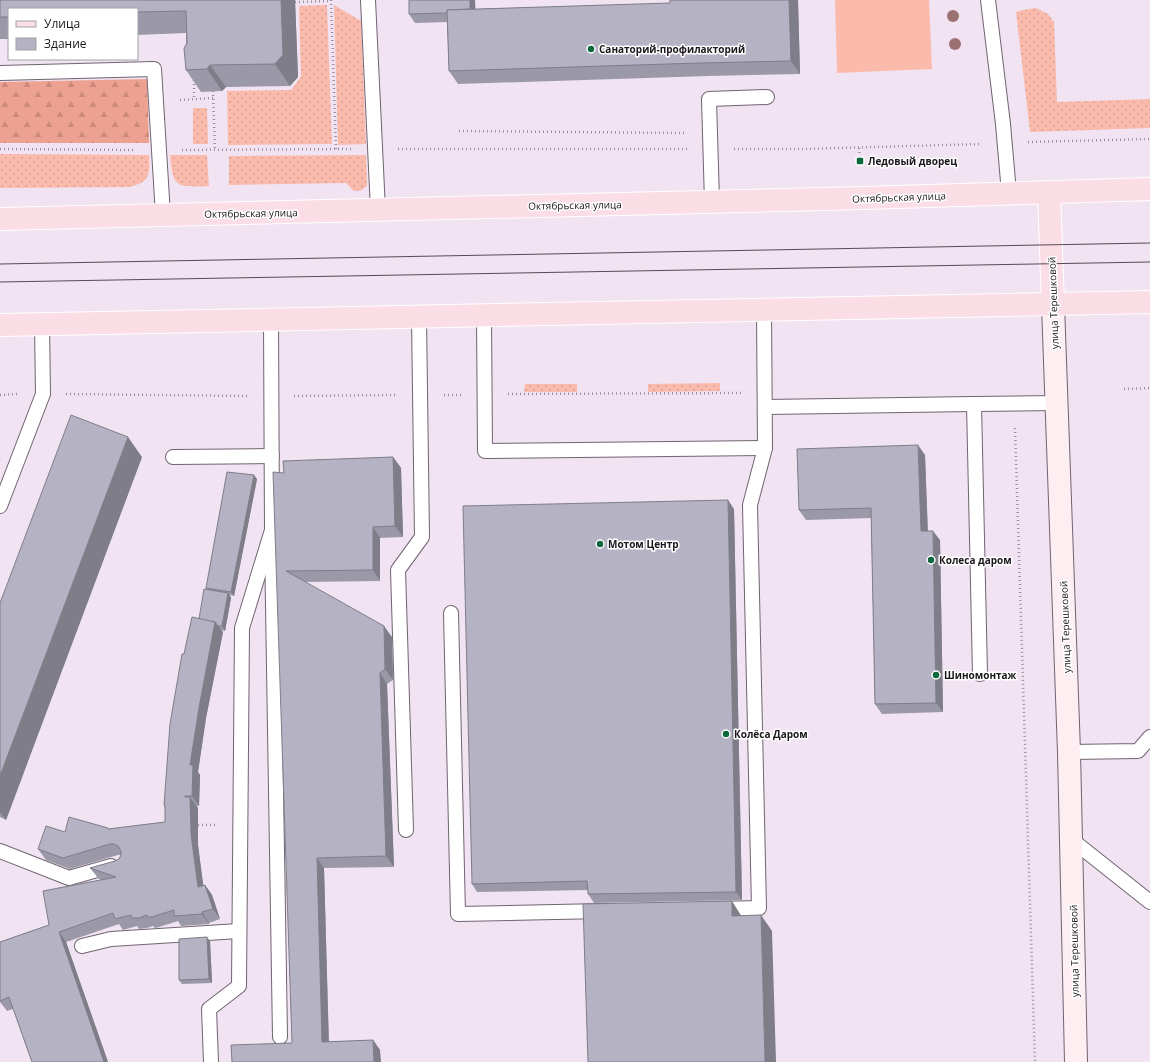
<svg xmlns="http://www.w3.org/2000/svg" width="1150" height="1062" font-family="'Open Sans',sans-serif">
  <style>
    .grass { fill: url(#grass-dots) }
    .forest { fill: url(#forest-firs) }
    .garden { fill: #fabbad }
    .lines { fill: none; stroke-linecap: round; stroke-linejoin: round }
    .lane-casing { stroke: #706471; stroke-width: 16 }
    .secondary-casing { stroke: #706471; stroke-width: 24 }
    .primary-casing { stroke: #fff; stroke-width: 24 }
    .path { stroke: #9b909b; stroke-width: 2.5; stroke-dasharray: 1 3; stroke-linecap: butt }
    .lane { stroke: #fff; stroke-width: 14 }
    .secondary { stroke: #fdeef2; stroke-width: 22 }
    .primary { stroke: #fadde5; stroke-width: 22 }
    .tram { stroke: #544c54; stroke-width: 1 }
    .tree { fill: #9c7171 }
    .wall { fill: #9b99a8 }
    .shaded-wall { fill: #7e7d88 }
    .building { fill: #b4b2c3; stroke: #7e7d88 }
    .poi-dot { fill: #0c693d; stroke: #fff; stroke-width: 1.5 }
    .labels { text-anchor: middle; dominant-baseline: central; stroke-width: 3; stroke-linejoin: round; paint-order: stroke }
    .poi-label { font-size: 10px; font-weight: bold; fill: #1b161b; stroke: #fff; text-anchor: start }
    .street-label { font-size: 10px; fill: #1b161b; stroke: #fff }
  </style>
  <defs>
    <pattern id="grass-dots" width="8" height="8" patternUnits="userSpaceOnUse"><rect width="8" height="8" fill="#fabbad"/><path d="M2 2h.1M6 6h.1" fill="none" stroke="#d6a094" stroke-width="1.8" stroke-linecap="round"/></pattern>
    <pattern id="forest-firs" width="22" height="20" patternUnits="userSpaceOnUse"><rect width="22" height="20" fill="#eda190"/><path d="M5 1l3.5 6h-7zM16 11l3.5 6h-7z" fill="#cb8a7c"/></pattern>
  </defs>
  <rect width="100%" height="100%" fill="#f1e3f2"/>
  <g class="grass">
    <polygon points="327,5 332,144 228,145 227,91 291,90 301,77 299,6"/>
    <polygon points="334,5 361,21 366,144 338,145"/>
    <polygon points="1036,8 1048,14 1054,22 1057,102 1150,99 1150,128 1030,132 1016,12 1023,10"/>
    <polygon points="193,108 207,108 208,144 193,144"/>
    <path d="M0,154l149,1c1,20 1,27 -20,32l-129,1z"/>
    <path d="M170,155h37l2,31c-32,1 -36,3 -39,-31z"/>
    <path d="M366,155l1,30c-3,5 -7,6 -13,6l-8,-8 -117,2v-29z"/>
    <polygon points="720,383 720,391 648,392 648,384"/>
    <polygon points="525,384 577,384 577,392 524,392"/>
  </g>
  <polygon class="forest" points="147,79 149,143 0,143 0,82"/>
  <polygon class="garden" points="835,0 929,0 932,69 837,73"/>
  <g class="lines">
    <defs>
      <g id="lane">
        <polyline points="368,0 378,210"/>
        <polyline points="988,0 1003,124 1009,193"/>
        <polyline points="0,73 154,69 163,215"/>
        <polyline points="712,202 709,99 767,97"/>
        <polyline points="484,315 485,451 765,448"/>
        <polyline points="765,407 974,404"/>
        <polyline points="173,457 272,456"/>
        <polyline points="0,506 43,394 42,324"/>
        <polyline points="272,543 280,1037"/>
        <polyline points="451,613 458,914 603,911"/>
        <polyline points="980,674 974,404 1057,403"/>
        <polyline points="1069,752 1138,751 1150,737"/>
        <polyline points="406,830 398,570 422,537 419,317"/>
        <polyline points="1072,840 1150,902"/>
        <polyline points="0,851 69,878 111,866"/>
        <polyline points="718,909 759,908 750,505 765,448 764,310"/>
        <polyline points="82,946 111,939 239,931"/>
        <polyline points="211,1062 209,1009 239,986 242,628 272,530 271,319"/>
      </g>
      <polyline id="secondary" points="1053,305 1069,752 1076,1062"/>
      <g id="primary">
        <polyline points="1049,192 1053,305"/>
        <polyline points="0,219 864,198 1150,189"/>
        <polyline points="0,325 1150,302"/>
      </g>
    </defs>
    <use href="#lane" class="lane-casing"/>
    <use href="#secondary" class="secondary-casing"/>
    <use href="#primary" class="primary-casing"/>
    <g class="path">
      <polyline points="331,0 336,149"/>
      <polyline points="295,2 331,1"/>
      <polyline points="194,80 194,99"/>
      <polyline points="213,91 215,150"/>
      <polyline points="180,100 213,98"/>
      <polyline points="459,131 686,133"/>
      <polyline points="1028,142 1150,139"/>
      <polyline points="859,148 860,161"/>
      <polyline points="0,149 135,150"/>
      <polyline points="398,149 687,149"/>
      <polyline points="734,149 803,149 981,144"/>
      <polyline points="182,150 351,149"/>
      <polyline points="1124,389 1150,388"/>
      <polyline points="66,394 247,396"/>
      <polyline points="508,394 741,393"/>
      <polyline points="0,395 17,394"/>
      <polyline points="444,395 461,395"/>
      <polyline points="294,396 395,395"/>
      <polyline points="1015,428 1035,1062"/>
      <polyline points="194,825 217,825"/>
    </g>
    <use href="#lane" class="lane"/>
    <use href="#secondary" class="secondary"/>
    <use href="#primary" class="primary"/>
    <g class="tram">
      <polyline points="0,264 1150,243"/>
      <polyline points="0,282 1150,262"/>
    </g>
  </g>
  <g class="tree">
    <circle cx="953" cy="16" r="6"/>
    <circle cx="955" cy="44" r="6"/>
  </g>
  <g class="wall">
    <polygon points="0,0 295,0 298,77 290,86 226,87 222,91 201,92 186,70 186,33 137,35 137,9 9,9 9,39 0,39"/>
    <polygon points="798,0 800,74 708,76 458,84 449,71 447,22 415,23 409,14 475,9"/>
    <polygon points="925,455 928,531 940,540 943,712 882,714 875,704 871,518 806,520 799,510"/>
    <polygon points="142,457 6,820 0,817 0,603"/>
    <polygon points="393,457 401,468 403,537 380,538 380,581 304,582 392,637 393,680 387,684 394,867 324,868 329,1042 373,1040 380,1050 292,1043 284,473"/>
    <polygon points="257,479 234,596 230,595 231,598 225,631 221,630 223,632 206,718 198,772 200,775 199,806 196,806 198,808 198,845 203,885 205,885 212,895 220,919 209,923 209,924 181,926 178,921 159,927 155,928 153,926 147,928 139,929 137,926 123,930 119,924 66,942 108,1062 32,1062 13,1009 7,1011 0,1002 0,942 49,925 101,880 98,878 90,868 115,861 119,859 121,855 118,855 70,869 46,860 38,849 109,829 165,822 165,808 164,805 184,654 199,619 208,590 206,588"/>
    <polygon points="734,509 742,900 594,903 588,894 588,890 477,892 472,884"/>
    <polygon points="210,941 212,983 182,984 179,980"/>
  </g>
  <g class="shaded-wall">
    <polygon points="281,0 295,0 298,77 290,86 275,64"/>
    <polygon points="470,0 475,0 476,21 470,13"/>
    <polygon points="789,0 798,0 800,74 791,61"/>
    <polygon points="210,65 226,87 222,91 207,69"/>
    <polygon points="128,437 142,457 6,820 0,812 0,776"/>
    <polygon points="918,445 925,455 928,541 921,531"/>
    <polygon points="393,457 401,468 403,537 395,526"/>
    <polygon points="254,475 257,479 234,596 231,592"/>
    <polygon points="728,500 734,509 742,900 736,892"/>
    <polygon points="373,527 380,538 380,581 373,570"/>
    <polygon points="933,531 940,540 943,712 936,703"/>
    <polygon points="228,593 231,598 225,631 222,626"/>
    <polygon points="215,622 223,632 206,718 198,772 200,775 199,806 192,796 190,765 199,708"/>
    <polygon points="384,626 392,637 393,680 385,669"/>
    <polygon points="380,673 387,684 394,867 386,856"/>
    <polygon points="185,796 190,803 190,797 198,808 198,845 205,898 198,887"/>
    <polygon points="317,858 324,868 329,1053 322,1042"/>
    <polygon points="205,885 212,895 220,919 213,909"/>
    <polygon points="732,901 742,917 732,916"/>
    <polygon points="202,912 209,923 209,924 202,914"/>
    <polygon points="761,915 772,931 776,1062 765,1062"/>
    <polygon points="59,932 66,942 108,1062 104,1062"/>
    <polygon points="207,937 210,941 212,983 209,979"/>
    <polygon points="373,1040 380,1050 381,1062 374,1062"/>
  </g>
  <g class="building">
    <polygon points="0,0 281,0 283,55 275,64 210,65 207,69 186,70 184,48 187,43 186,11 137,12 137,9 9,9 9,17 0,17"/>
    <polygon points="409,0 470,0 470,9 447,10 447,13 409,14"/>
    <polygon points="670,0 789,0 791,61 699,63 449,71 447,10 670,3"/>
    <polygon points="71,415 128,437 0,776 0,603"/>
    <polygon points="918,445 921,531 933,531 936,703 875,704 871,508 799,510 797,449"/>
    <polygon points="393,457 395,526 373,527 373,570 286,571 384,626 385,669 380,673 386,856 317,858 322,1042 373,1040 374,1062 232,1062 231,1045 292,1043 273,472 284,473 283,461"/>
    <polygon points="227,472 254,475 231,592 206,588"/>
    <polygon points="728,500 736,892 588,894 587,881 472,884 463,506"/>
    <polygon points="204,589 228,593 222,626 218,626 215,622 199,619"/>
    <polygon points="192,617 215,622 199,708 190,765 193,765 192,796 185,796 185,797 190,797 191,834 198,887 205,885 213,909 202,912 202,914 174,916 174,910 152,917 147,917 147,915 139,918 132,918 131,915 115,919 113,913 59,932 104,1062 32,1062 9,997 0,1001 0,942 49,925 43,891 116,877 90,868 115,861 119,859 121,855 121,851 118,846 114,844 110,844 63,858 38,849 46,826 65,832 69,817 108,828 108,829 165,822 165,805 164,805 170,724 182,654 184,654"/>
    <polygon points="732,901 732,916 761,915 765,1062 588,1062 583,904"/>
    <polygon points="207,937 209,979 179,980 179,939"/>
  </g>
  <g class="poi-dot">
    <circle cx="591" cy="49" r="4"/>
    <rect x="856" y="157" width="8" height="8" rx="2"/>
    <circle cx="600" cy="544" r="4"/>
    <circle cx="931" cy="560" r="4"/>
    <circle cx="936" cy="675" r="4"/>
    <circle cx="726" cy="734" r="4"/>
  </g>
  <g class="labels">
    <g class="poi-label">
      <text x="599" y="49">Санаторий-профилакторий</text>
      <text x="868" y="161">Ледовый дворец</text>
      <text x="608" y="544">Мотом Центр</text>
      <text x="939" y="560">Колеса даром</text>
      <text x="944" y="675">Шиномонтаж</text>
      <text x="734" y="734">Колёса Даром</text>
    </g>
    <g class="street-label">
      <text transform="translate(899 197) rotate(-2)">Октябрьская улица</text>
      <text transform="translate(575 205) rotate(-1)">Октябрьская улица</text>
      <text transform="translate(251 213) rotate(-1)">Октябрьская улица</text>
      <text transform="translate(1053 303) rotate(-92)">улица Терешковой</text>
      <text transform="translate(1065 627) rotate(-92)">улица Терешковой</text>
      <text transform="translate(1074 951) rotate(-91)">улица Терешковой</text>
    </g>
  </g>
  <rect x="8" y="8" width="130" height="52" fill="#ffffff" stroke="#a4a2a4"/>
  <rect x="16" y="21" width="20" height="6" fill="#fadde5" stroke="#a4a2a4"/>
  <text x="44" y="28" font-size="12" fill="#1b161b">Улица</text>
  <rect x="16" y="38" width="20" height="12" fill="#b4b2c3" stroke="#a4a2a4"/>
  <text x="44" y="48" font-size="12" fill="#1b161b">Здание</text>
</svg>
